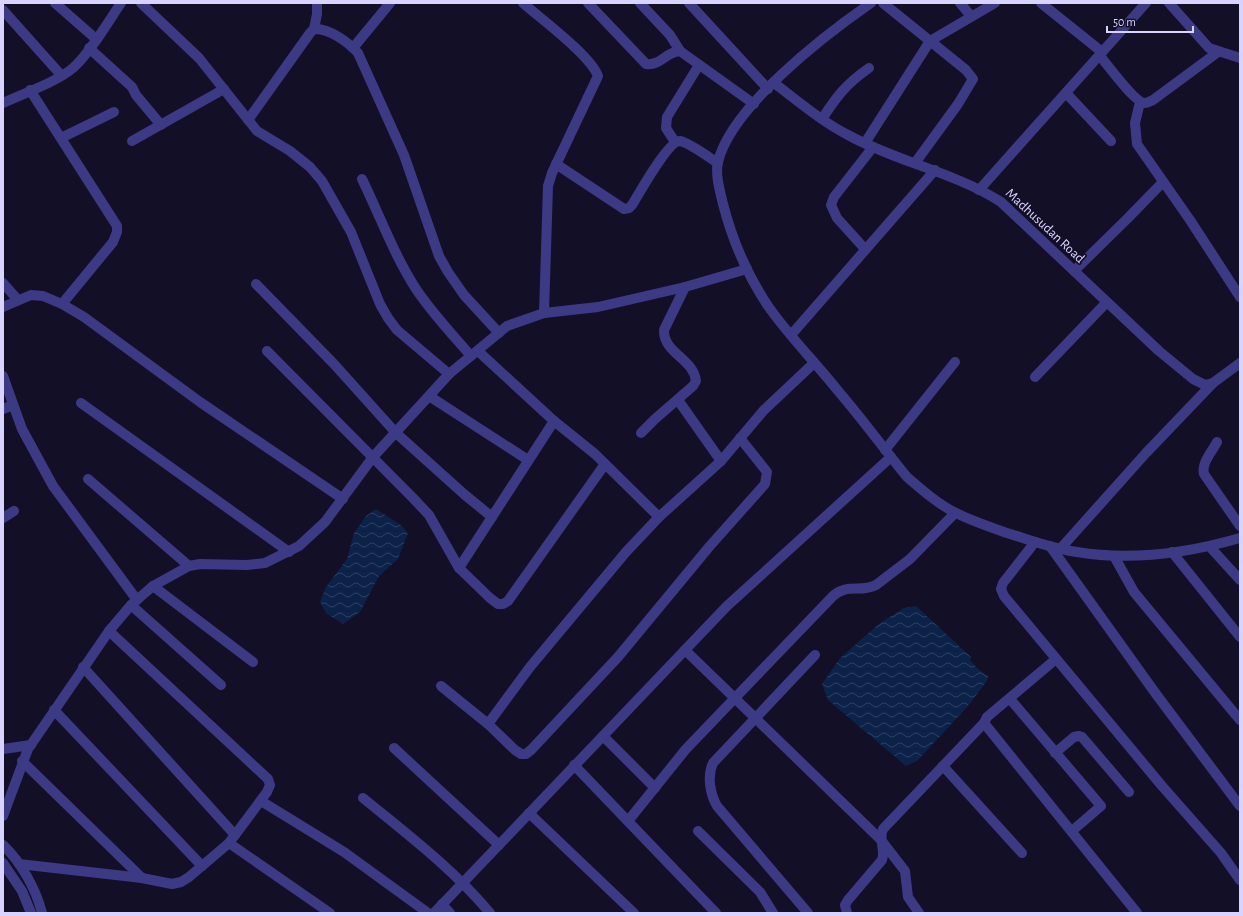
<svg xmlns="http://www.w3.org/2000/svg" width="1243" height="916" font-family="'Alegreya Sans',sans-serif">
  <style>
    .water { fill: url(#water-waves) }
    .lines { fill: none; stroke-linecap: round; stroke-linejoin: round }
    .minor { stroke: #3d3a85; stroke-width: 10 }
    .labels { text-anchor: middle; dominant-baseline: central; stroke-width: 3.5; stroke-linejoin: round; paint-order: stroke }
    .street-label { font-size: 14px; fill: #d9d4ff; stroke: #130f26 }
  </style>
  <defs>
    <pattern id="water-waves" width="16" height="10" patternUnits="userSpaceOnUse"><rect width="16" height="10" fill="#0c2248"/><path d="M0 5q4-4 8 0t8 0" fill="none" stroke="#2f4163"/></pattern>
  </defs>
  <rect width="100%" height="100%" fill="#130f26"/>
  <g class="water">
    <polygon points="376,509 401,525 408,533 398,559 379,576 360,612 343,624 326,613 320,602 326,587 347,559 354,533 366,516"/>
    <polygon points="916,606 971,657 970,660 978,669 988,676 987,681 968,706 917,761 906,766 828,700 822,684 840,658 880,623 904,608"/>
  </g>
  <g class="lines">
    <g class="minor">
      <polyline points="55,3 96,39"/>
      <polyline points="141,3 199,58 257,131 290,151 310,167 322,181 351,232 380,304 388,318 397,330 449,374"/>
      <path d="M523,3c18,16 67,52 75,73l-46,97 -4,13 -4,127"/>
      <path d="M588,3l58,61c15,2 19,-12 34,-13l74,53"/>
      <polyline points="640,3 670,35 680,51"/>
      <polyline points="689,3 768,89"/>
      <path d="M871,3c-46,32 -140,104 -153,159 -3,13 2,29 5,42 9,35 25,72 45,102 21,30 48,57 71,86 24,28 45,57 68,85 15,13 31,27 49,36 16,8 34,14 51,20 23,7 46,16 70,19 54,9 111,1 163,-14"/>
      <polyline points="883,3 966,70 973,79 958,104 915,163"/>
      <polyline points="960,3 971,16"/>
      <polyline points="1041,3 1102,52"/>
      <polyline points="1169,3 1209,48 1240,58"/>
      <polyline points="3,10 61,75"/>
      <polyline points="314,29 317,14 317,3"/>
      <polyline points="89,48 132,87 136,95 161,125"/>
      <polyline points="353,48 390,3"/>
      <path d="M1100,56c7,8 35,47 45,47 2,0 6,-2 8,-3l65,-48"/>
      <path d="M774,83c24,18 47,38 74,52 49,27 106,37 153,67l158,149 34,28 12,6 8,-2"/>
      <polyline points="30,90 117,226 117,232 113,242 62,304"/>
      <polyline points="1066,93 1111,141"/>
      <polyline points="1140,102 1135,123 1137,144 1190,220 1240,297"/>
      <path d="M3,103c21,-10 52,-20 70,-35 17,-15 35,-46 48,-65"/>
      <path d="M822,119c15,-23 24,-35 47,-51"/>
      <path d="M248,120l62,-87 4,-4c15,-1 34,13 44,24l46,102 35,101 9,16 16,23 35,38"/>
      <polyline points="61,138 114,112"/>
      <polyline points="132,141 224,89"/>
      <polyline points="675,142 666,128 667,117 699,65"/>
      <polyline points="865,143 930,41 995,3"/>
      <path d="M556,164l68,45 5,-1 3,-3c7,-11 36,-64 48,-64 8,1 30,17 38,22"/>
      <path d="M362,179c18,37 32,76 54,110 16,24 36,45 55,67"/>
      <polyline points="979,190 1146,3"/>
      <polyline points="865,249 837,218 831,205 834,197 873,147"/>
      <polyline points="1074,271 1128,218 1163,182"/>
      <polyline points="3,283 18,300"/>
      <polyline points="256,284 334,364 396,433 465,495 492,517"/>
      <polyline points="3,307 31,295 43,296 62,304 84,317 200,402 343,499"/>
      <polyline points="791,335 935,170"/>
      <polyline points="267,351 413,498 429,515 459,568 490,598 498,604 503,604 508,601 605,464"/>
      <polyline points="478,351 554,421 595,454 659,517"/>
      <polyline points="3,376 22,429 53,486 137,600"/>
      <polyline points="1035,377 1106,303"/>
      <polyline points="429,396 528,460"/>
      <polyline points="678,400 721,461"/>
      <polyline points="81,403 289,552"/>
      <polyline points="3,409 13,405"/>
      <path d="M641,433l14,-14 38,-33 3,-5c-2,-22 -33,-28 -32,-51l21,-43"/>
      <path d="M1217,442c-5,10 -16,21 -13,32l36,52"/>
      <polyline points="885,450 955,362"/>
      <polyline points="88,479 189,566"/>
      <polyline points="3,518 14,511"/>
      <polyline points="1035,542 1003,583 1001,589 1004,596 1162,786 1221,853 1240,880"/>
      <polyline points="1050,546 1156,694 1240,806"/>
      <polyline points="1210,547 1240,580"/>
      <polyline points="1061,548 1146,453 1213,383 1240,363"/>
      <polyline points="1172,552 1240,637"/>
      <polyline points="1114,556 1134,592 1240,720"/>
      <polyline points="459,568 554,421"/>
      <polyline points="153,586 253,662"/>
      <polyline points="131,605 221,685"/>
      <polyline points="685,650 881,840 905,871 908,897 919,913"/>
      <polyline points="1056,659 987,717 984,723 1137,913"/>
      <polyline points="83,667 235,835"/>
      <polyline points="441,686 488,724 515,750 521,754 526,754 531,750 618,657 709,547 765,484 767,472 740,438"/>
      <polyline points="1010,699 1101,806 1072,831"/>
      <polyline points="54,710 202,866"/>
      <polyline points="488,724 530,667 626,552 659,517 721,461 764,410 814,363"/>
      <polyline points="603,736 655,788"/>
      <polyline points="394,748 499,845"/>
      <polyline points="3,749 31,745"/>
      <polyline points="1055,753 1074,737 1079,736 1082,737 1129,792"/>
      <polyline points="22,761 142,878"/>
      <polyline points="574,765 716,913"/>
      <polyline points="943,766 1022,853"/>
      <path d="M363,798c44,36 90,71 127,115"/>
      <polyline points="261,801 344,852 428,913"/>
      <polyline points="529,813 634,913"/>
      <polyline points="3,816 28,749 109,631 131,605 153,586 189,566 200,564 247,565 265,563 299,546 325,522 373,457 449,374 507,326 544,313 598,307 685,287 747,269"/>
      <path d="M628,821l58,-72 147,-153c14,-13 28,-3 43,-11l34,-26 45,-46"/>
      <polyline points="698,831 760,892 773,913"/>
      <polyline points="229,843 330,913"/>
      <path d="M3,845c18,17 33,44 39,68"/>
      <polyline points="3,863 22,891 31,913"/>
      <polyline points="19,864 142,878 172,884 181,882 189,877 229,843 267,792 270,785 268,779 109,631"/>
      <polyline points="442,904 450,913"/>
      <polyline points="434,913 727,606 891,457"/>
      <path d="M808,913l-91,-107c-7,-12 -10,-30 -4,-43l102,-108"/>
      <path d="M847,913l-2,-8 3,-5 34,-40c4,-10 -4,-20 1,-31l101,-106"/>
    </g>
  </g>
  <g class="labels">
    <g class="street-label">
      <text transform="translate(1045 226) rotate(43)">Madhusudan Road</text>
    </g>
  </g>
  <rect width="1243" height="916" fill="none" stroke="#d9d4ff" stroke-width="8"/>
  <path d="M1107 26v6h86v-6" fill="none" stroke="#d9d4ff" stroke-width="2"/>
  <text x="1113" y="26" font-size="12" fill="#d9d4ff" stroke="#130f26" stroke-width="3" paint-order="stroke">50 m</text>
</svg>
